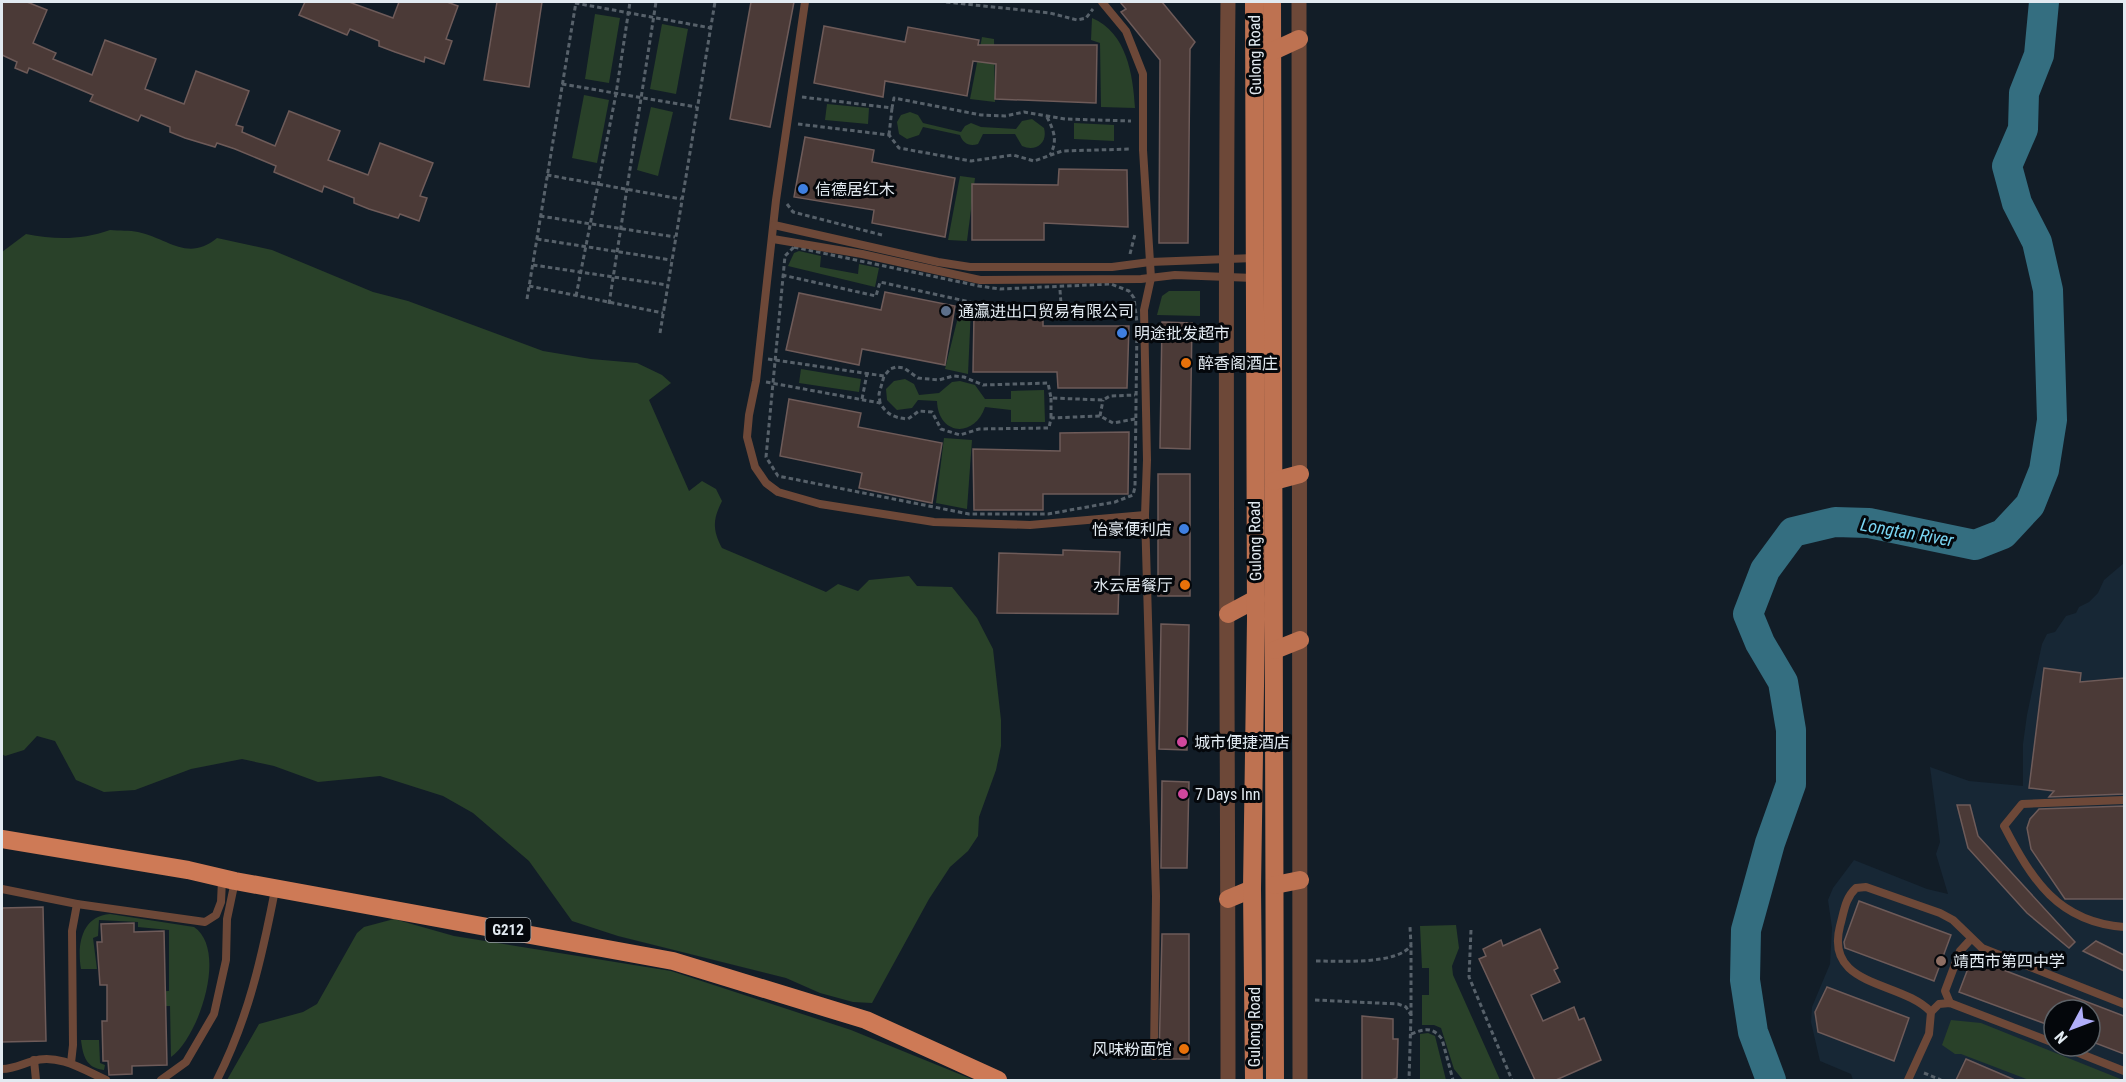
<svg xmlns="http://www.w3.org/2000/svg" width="2126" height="1082" font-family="'Roboto Condensed','Noto Sans SC',sans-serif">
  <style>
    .built { fill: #172735; fill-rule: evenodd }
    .green { fill: #294129 }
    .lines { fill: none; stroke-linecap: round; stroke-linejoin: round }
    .river { stroke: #346e80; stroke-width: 30 }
    .building { fill: #4b3a37; stroke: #6e5b59; stroke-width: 1.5 }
    .path { stroke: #57616a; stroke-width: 3; stroke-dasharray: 4.5 3; stroke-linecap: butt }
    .service { stroke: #6d4838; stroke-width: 8 }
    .minor { stroke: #6d4838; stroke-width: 15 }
    .primary { stroke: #be7251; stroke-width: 18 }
    .trunk { stroke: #ce7a56; stroke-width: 18 }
    .shop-dot { fill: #3f7fe0; stroke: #04070b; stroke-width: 2 }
    .service-dot { fill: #5c6f8a; stroke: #04070b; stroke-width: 2 }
    .food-dot { fill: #e8710a; stroke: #04070b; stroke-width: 2 }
    .hotel-dot { fill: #d1479c; stroke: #04070b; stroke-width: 2 }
    .education-dot { fill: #8d6e63; stroke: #04070b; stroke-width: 2 }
    .labels { text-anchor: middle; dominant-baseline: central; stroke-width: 6; stroke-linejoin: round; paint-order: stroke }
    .shield { fill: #04070b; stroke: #9fa6ac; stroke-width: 1.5 }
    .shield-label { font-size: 15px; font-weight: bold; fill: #e2eaf1 }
    .street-label { font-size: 16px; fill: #e2eaf1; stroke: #04070b }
    .poi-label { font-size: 16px; fill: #e2eaf1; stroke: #04070b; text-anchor: start }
    .water-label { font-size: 18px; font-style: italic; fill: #79d5f2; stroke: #04070b }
  </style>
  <rect width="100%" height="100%" fill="#121d27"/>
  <path class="built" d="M2124,563v517h-271l-2,-6 -31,-13 -9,-39 1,-15 18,-43 2,-36 -4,-28 5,-12 21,-28 73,29 21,5 -12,-40 4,-12 -10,-75 39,14 54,5v-42l4,-29 15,-71 5,-10 8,-2 11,-16 10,-3 3,-6 10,-5 9,-9 6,-13zM2054,1010h36v36h-36z"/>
  <g class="green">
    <polygon points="595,14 620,18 609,83 585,79"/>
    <path d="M1092,18c35,15 41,57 43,90l-34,-1 -1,-64 -9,-3z"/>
    <polygon points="662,24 688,29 676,94 650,89"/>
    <polygon points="982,37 994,39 995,102 970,99"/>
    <polygon points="584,95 609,100 597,163 572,158"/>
    <polygon points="827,104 869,108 868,124 825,120"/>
    <polygon points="651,107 673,112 658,176 637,170"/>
    <path d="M910,112l8,3 5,8 38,9 4,-6 6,-3 10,4 35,2 6,-8 10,-2 12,9c4,15 -8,24 -22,18l-7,-12h-32l-5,10c-9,3 -15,-1 -18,-9l-37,-8 -4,8 -12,4 -8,-5 -2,-12 4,-7z"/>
    <polygon points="1074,123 1114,125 1114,141 1074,139"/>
    <polygon points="960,176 975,178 967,241 948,240"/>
    <path d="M110,230c9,1 20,0 28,2 31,7 50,30 79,6l55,12 101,42 35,9 135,50 48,8 46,4 25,12 9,8 -22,17 40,91 13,-10 14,8 6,12c-9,18 -10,28 0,47l104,44 12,-8 20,7 11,-11 40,-4 8,10 35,1 25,31 16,31 8,71v26l-5,24 -17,47 -1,19 -10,15 -18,16 -21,32 -57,104 -19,-1 -33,-9 -34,-15 -168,-42 -46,-15 -43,-60 -56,-48 -30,-17 -63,-20 -62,6 -44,-16 -32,-7 -51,10 -56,21 -31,2 -28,-12 -21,-39 -18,-5 -13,14 -19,6 -3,-2v-502l24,-18c30,6 55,6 84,-4z"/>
    <polygon points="799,251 821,256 820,267 858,274 859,264 879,268 875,287 788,266 794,253"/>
    <polygon points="1169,291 1200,291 1200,316 1157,315 1162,296"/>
    <polygon points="961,305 971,308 968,374 945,369"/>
    <polygon points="801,369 861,379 859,392 799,383"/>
    <path d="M905,379l9,5 5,11 20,-2 13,-11 8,-1 15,4 10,14h26v-8l33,-1 1,32h-34v-12l-26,-3c-11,32 -47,28 -48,-6l-19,-1 -6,8 -15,2 -10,-10 -1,-11 8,-8z"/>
    <polygon points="944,438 972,440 967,509 936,503"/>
    <path d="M110,914l84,13c34,23 5,110 -23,130l-1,-51h-34l-1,-14 34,-1v-61l-31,-3v-5l-39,-2 -1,16 -5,2 4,31h-16c-4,-23 0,-53 29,-55z"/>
    <polygon points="394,919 454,936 671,971 851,1030 974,1080 227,1080 259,1024 303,1012 317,1004 357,933 364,927"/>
    <polygon points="1456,925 1459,948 1452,966 1453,975 1500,1080 1463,1080 1454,1069 1441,1028 1434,1025 1422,1025 1422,995 1429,995 1429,968 1422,968 1420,926"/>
    <polygon points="1951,1020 1981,1023 2123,1080 2029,1080 1961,1054 1955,1054 1942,1045"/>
    <polygon points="1428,1033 1435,1036 1446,1080 1420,1080 1420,1034"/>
    <path d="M81,1040h18l1,23 5,2 -1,5c-18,-2 -21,-14 -23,-30z"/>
  </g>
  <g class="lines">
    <polyline class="river" points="1771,1080 1753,1032 1745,980 1746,930 1770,843 1791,784 1791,730 1783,682 1760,643 1748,614 1765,570 1793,532 1835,522 1869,523 1975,545 2003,534 2030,505 2044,470 2052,420 2048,290 2037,242 2017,203 2007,166 2023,129 2024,93 2039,55 2044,2"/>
  </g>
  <g class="building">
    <polygon points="2,2 27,2 47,10 33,43 56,53 53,59 92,75 105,40 156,59 145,89 184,104 196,71 249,91 236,125 243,127 242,132 275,146 289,111 340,131 328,160 368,175 380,143 433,163 420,196 427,198 419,221 400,214 398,218 369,209 354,203 354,198 324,186 322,192 274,172 276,166 235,149 217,143 215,147 185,138 170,132 170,127 141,115 138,121 90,101 93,95 29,68 27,73 15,68 17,62 2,55"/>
    <polygon points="305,2 349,2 393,18 399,2 447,2 458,6 446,39 452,41 444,64 425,57 424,62 395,52 379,46 379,41 350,29 347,35 299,15"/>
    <polygon points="497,2 542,2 529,87 484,80"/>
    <polygon points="751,2 794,2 770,127 730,119"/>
    <polygon points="1120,2 1162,2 1195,42 1190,49 1188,243 1159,243 1160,60 1121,12 1126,9"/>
    <polygon points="824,26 905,42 908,27 979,40 978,45 1097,45 1096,103 995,99 996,64 973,61 967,96 885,81 883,97 814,83"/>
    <polygon points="805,137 874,150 872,162 955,178 945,237 872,223 874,210 794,197"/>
    <polygon points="1059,169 1127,170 1128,227 1044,223 1044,240 972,240 972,184 1058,185"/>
    <polygon points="885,292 955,306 945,365 862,349 859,365 786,350 799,293 881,310"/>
    <polygon points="974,314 1043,314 1043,326 1129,326 1127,388 1058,388 1057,372 973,372"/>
    <polygon points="1162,322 1192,323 1190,449 1160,448"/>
    <polygon points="789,399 861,413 858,427 942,443 932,503 859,488 862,473 780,456"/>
    <polygon points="1129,432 1128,494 1043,494 1043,510 974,510 973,449 1060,451 1060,433"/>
    <rect x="1158" y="474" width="32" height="122"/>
    <polygon points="1063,550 1120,552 1118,614 997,613 999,553 1063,555"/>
    <polygon points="1161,624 1189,625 1187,750 1159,749"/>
    <polygon points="2044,668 2081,673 2080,682 2124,678 2124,794 2049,797 2054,791 2029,788"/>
    <polygon points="1162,781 1189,782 1187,868 1161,868"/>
    <polygon points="1957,805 1970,805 1978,836 2075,942 2069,948 2027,913 1968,848"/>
    <polygon points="2124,806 2124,899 2065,899 2031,849 2027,828 2030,819 2039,809"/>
    <polygon points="1859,901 1951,935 1934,981 1845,948 1844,942"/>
    <polygon points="43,907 46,1041 2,1042 2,908"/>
    <polygon points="134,923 134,932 164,931 167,1065 132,1066 132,1074 109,1075 108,1061 103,1061 102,1021 107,1021 107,985 100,985 97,942 102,942 101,924"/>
    <polygon points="1540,929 1558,968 1554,970 1560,982 1531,995 1543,1021 1574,1007 1579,1020 1584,1018 1601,1060 1556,1080 1535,1080 1479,959 1486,956 1483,949 1501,940 1503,946"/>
    <polygon points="1162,934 1189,934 1189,1059 1159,1059"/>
    <polygon points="2096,941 2124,955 2124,971 2083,951"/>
    <polygon points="1972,958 2124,1016 2124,1054 2090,1041 2090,1010 2054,1010 2054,1027 1959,992"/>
    <polygon points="1827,987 1909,1018 1894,1061 1818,1032 1815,1012"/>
    <polygon points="1362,1016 1393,1019 1393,1039 1398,1039 1397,1078 1391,1080 1362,1080"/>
    <polygon points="1966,1059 2015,1080 1956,1080"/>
  </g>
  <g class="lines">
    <g class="path">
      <polyline points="946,2 1050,13 1077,20 1086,18 1093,9"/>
      <polyline points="575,3 711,28"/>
      <polyline points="562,84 696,107"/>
      <polyline points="802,97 892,108 894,98 981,115 1005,116 1024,112 1065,119 1131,121"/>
      <path d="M1047,117c7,14 11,24 3,38"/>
      <polyline points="798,124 889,135 899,148 971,161 1013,155 1034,161 1062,151 1131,149"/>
      <polyline points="889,135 892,108"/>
      <polyline points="547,175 681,199"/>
      <polyline points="787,204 793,212 882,235"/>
      <polyline points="540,216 675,237"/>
      <polyline points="537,239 671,260"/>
      <polygon points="794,247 979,286 1000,289 1111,284 1129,291 1134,298 1137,323 1135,487 1133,495 1115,502 1048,514 969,514 778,476 766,457 785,256"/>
      <polyline points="1130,254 1135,234"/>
      <polyline points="533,265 667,285"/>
      <polyline points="782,275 876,296 880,282 979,304 1061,304 1135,308"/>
      <polyline points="529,286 663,313"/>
      <polyline points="1060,290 1061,304"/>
      <polyline points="576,296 616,94 630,2"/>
      <polyline points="527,299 576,2"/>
      <polyline points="609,304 656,2"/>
      <polyline points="660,333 715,2"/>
      <polyline points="768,359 884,376 890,369 896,367 904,368 918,378 939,380 953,376 964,377 983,385 1048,383 1051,398 1103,400 1110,396 1135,395"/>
      <path d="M766,382l114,21c7,12 15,15 28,16l11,-8 13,1 9,17 19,6 19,-6 70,-1 2,-10 49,-2 13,7 22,-4"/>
      <polyline points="1051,398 1051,418"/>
      <polyline points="862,399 867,374"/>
      <polyline points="880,403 879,394 884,376"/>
      <polyline points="1100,416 1103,400"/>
      <polyline points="1471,930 1469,977 1512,1080"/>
      <path d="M1316,961c22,0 83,4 95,-16l-1,-18"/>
      <polyline points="1315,1000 1398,1004 1406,1007 1411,1015 1409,1080"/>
      <polyline points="1411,1015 1411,946"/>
      <path d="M1411,1034c13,-5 21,-8 31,5l11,41"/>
      <polyline points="1924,1073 1941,1080"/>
    </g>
    <g class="service">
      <polyline points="805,2 776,200 756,381 749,415 747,437 755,467 766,483 778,492 820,504 934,522 1030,525 1145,515"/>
      <polyline points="1102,2 1126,31 1143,74 1143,150 1151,278 1144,310 1147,460 1145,515 1156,896 1154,1056"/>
      <polyline points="774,225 938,262 970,267 1112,267 1150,262 1254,258"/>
      <polyline points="773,239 862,254 980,280 1141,279 1175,275 1254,278"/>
      <path d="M2124,800l-102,4 -18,22c28,54 54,96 120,101"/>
      <polyline points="2,889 77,904 205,922 216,915 221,902 222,880"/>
      <polyline points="1950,1003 1945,991 1960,951 1971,939"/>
      <path d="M1931,1012c-30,-32 -107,-24 -91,-86 4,-14 5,-28 16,-38l10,-1 74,26 13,7 29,28 142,56"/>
      <polyline points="2061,1046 2124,1071"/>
      <polyline points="34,1060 36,1080"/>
      <polyline points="71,1063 73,1045 72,931 77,904"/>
      <path d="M2,1069c12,0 20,-5 31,-8 25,-8 51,9 73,19"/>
      <polyline points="161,1080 186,1062 214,1014 226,960 227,919 235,881"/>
      <path d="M217,1080c31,-61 45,-123 58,-190"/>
      <polyline points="1908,1080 1929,1034 1931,1012 1939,1004 1950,1003 2054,1043"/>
    </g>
    <g class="minor">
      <path d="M1228,2c-4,359 0,719 0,1078"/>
      <polyline points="1299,2 1300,1080"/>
    </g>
    <g class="primary">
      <polyline points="1272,2 1275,1080"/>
      <polyline points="1273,51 1299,39"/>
      <polyline points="1274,481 1300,474"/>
      <polyline points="1228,614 1256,599"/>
      <polyline points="1275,650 1300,640"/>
      <polyline points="1275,885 1300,880"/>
      <polyline points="1228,899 1252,889"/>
      <polyline points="1254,1080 1252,889 1256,619 1254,2"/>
    </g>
    <polyline class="trunk" points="2,839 188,870 235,881 673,961 866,1020 998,1080"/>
  </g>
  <g class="shop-dot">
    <circle cx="803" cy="189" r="6"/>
    <circle cx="1122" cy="333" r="6"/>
    <circle cx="1184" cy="529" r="6"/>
  </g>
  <circle class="service-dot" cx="946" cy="311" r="6"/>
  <g class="food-dot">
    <circle cx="1186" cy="363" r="6"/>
    <circle cx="1185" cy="585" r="6"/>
    <circle cx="1184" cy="1049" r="6"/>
  </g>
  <g class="hotel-dot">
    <circle cx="1182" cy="742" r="6"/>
    <circle cx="1183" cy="794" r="6"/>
  </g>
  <circle class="education-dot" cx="1941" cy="961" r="6"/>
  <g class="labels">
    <rect class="shield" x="485.5" y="918" width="45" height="24" rx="4.5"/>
    <g class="shield-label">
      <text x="508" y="930">G212</text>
    </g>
    <g class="street-label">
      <text transform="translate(1255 55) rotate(-91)">Gulong Road</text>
      <text transform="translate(1255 541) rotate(-91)">Gulong Road</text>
      <text transform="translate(1254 1027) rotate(-90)">Gulong Road</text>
    </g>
    <g class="poi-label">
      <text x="815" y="189">信德居红木</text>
      <text x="958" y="311">通瀛进出口贸易有限公司</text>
      <text x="1134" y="333">明途批发超市</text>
      <text x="1198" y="363">醉香阁酒庄</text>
      <text x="1172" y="529" text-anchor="end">怡豪便利店</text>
      <text x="1173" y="585" text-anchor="end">水云居餐厅</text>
      <text x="1194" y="742">城市便捷酒店</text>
      <text x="1195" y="794">7 Days Inn</text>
      <text x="1953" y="961">靖西市第四中学</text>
      <text x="1172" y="1049" text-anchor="end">风味粉面馆</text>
    </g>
    <g class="water-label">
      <text transform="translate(1907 532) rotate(10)">Longtan River</text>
    </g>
  </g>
  <rect width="2126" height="1082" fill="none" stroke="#e2eaf1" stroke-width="6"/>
  <g transform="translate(2072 1028) rotate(229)"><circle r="28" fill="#04070b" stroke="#5d6267" stroke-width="1.5"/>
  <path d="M0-4.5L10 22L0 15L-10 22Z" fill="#b0aefa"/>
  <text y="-9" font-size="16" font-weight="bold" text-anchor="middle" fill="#e2eaf1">N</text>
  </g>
</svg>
